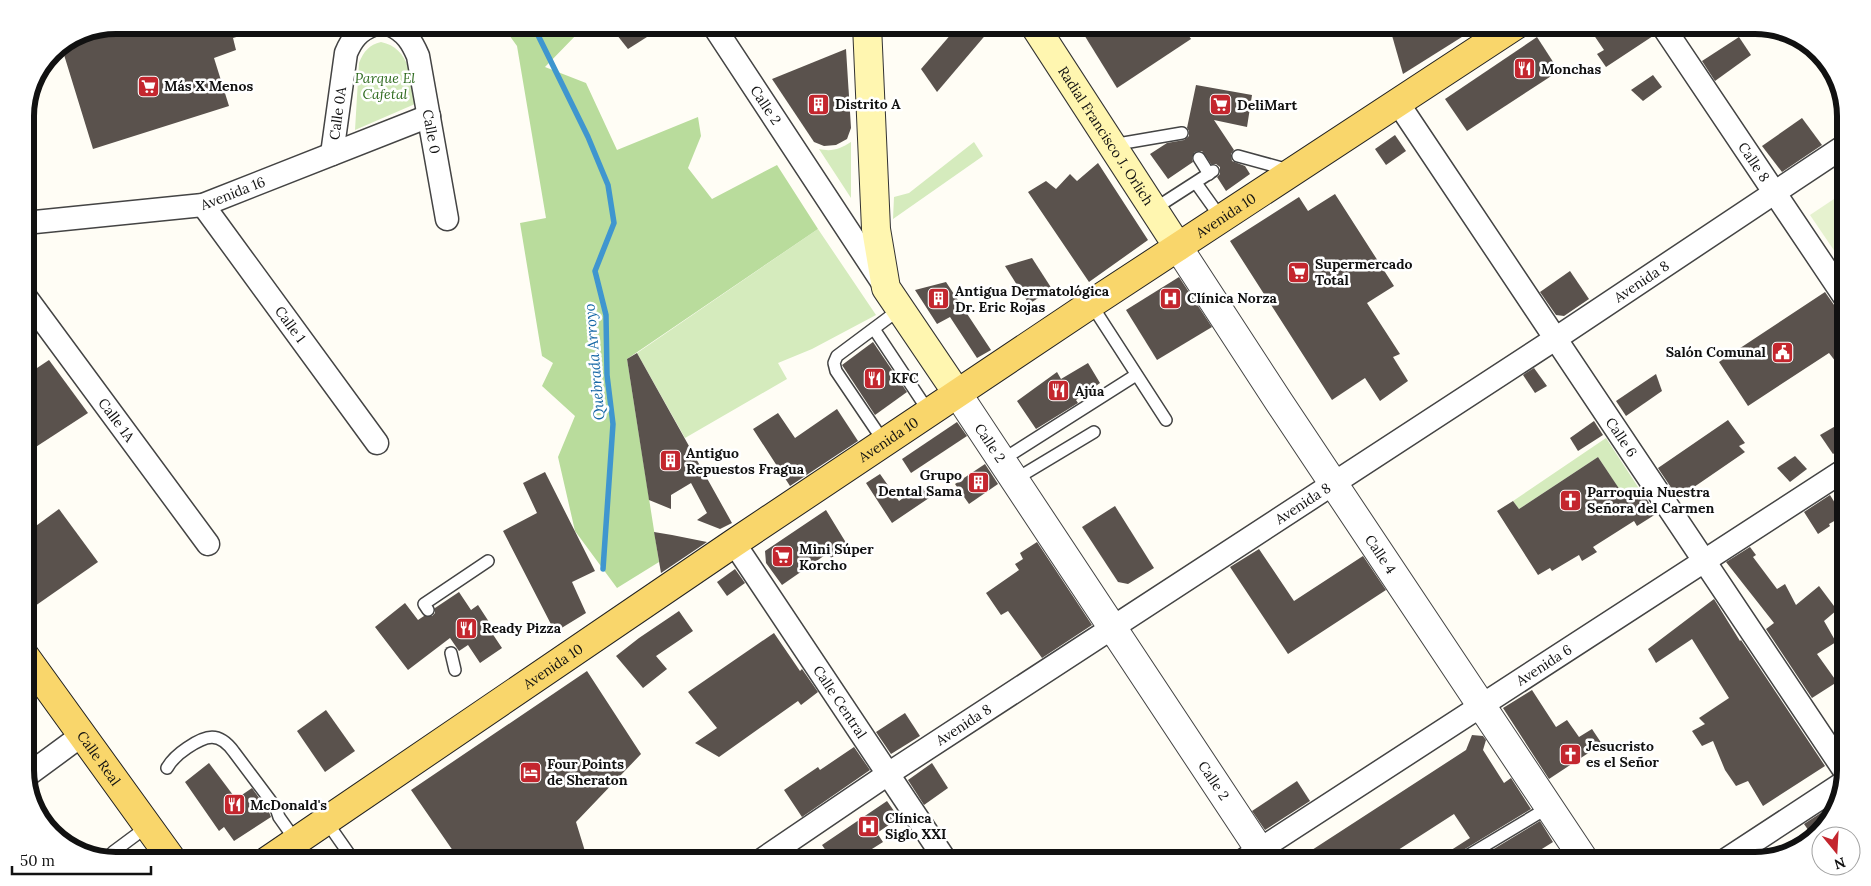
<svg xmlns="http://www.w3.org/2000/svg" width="1871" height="886" font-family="Lora,serif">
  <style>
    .green { fill: #d5ebbd }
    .forest { fill: #b9dc9c }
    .pitch { fill: #e6f2cf }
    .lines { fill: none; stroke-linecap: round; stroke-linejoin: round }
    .stream { stroke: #3f96cf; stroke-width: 5.5 }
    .building { fill: #5a524d }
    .service-casing { stroke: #444; stroke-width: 14 }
    .minor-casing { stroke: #444; stroke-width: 25 }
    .tertiary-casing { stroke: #444; stroke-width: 30 }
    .secondary-casing { stroke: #333; stroke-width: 30 }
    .primary-casing { stroke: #222; stroke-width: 30 }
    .service { stroke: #fff; stroke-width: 11 }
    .minor { stroke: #fff; stroke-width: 22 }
    .tertiary { stroke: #fff; stroke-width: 28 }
    .secondary { stroke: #fff6b0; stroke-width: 28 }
    .primary { stroke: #f9d66b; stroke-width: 28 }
    .labels { text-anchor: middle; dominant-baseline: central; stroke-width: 5; stroke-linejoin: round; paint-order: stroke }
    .poi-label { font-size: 14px; font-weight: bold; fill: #111; stroke: #fff; text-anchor: start }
    .park-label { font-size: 14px; font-style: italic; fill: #2f6b1f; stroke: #fff }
    .street-label { font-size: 14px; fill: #111; stroke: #fff }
    .water-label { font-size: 15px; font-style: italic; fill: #1768a6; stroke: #fff }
    .rim { fill: none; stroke: #111; stroke-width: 6 }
  </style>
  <rect width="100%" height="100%" fill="#fffdf5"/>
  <g class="green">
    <path d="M381,42c29,6 31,37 34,62l-60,26 4,-67c5,-12 10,-18 22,-21z"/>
    <path d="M851,142v56l-32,-49c13,3 21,0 32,-7z"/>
    <polygon points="974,142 983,156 893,219 894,197 909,193"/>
    <polygon points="818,229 876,315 812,349 778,363 787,379 685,438 637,353"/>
    <polygon points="1606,438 1640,490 1547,550 1543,544 1621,492 1598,457 1519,509 1513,501"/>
  </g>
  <polygon class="forest" points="502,25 576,25 580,31 545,67 586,83 617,150 698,117 701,136 688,168 712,199 777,165 818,229 627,359 659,562 617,588 575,531 558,457 575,416 542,386 553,363 542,356 520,223 546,218 517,46"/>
  <polygon class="pitch" points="1846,191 1846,268 1810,215"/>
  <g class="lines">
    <polyline class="stream" points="533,25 588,137 608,185 614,223 595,271 606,315 607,375 613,424 603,569"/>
  </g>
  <g class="building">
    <polygon points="116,25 263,25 264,29 233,38 236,50 214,58 229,106 93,149 61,45 81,32"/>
    <polygon points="609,25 666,25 628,49"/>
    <polygon points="959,25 994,25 937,92 921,69"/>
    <polygon points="1078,25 1182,25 1191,39 1117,88"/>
    <polygon points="1389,25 1481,25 1403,74"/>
    <polygon points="1587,25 1648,25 1653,36 1606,67 1597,54 1604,50"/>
    <polygon points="1537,37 1559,71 1467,131 1445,99"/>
    <polygon points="1739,37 1751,55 1715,81 1702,61"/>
    <polygon points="846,49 851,128 847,139 836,145 824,146 814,142 772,79"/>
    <polygon points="1653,75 1662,87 1643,101 1631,90"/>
    <polygon points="1196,85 1252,95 1247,127 1214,120 1234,150 1231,154 1232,161 1245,166 1250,174 1226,191 1217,177 1220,174 1220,167 1216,164 1211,164 1202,151 1195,152 1192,158 1193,162 1168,179 1150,154 1167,143 1184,140 1189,136 1189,131 1187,128"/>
    <polygon points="1802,118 1822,145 1782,172 1762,146"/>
    <polygon points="1395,135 1406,151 1386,165 1375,149"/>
    <polygon points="1098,163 1148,240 1089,282 1028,192 1046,181 1056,189 1070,174 1077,181"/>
    <polygon points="1335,194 1394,286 1367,303 1400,354 1393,357 1408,381 1380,401 1365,378 1332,400 1230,241 1299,197 1308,211"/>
    <polygon points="1032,258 1052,289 1029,304 1005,266"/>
    <polygon points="1570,271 1589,299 1564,316 1556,315 1540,292"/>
    <polygon points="1179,277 1212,327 1157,360 1126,310"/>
    <polygon points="946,282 991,350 977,358 950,317 937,324 915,290"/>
    <polygon points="1825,292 1846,322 1846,375 1829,353 1748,406 1719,362"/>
    <polygon points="873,342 907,392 875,415 842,365"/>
    <polygon points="637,353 732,523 720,529 697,520 707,513 691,483 671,495 671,509 649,500 627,359"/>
    <polygon points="49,360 88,413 25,454 25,376"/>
    <polygon points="1088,363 1100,383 1076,400 1078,403 1036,429 1017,401 1057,372 1061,379"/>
    <polygon points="1534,368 1547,386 1535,393 1523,375"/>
    <polygon points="1656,374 1662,391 1626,416 1616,401"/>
    <polygon points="837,409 858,441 790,486 753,429 778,413 795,438"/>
    <polygon points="1728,420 1745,443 1739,446 1745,452 1678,498 1658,468"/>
    <polygon points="1846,420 1846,445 1833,454 1820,435"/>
    <polygon points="1594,421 1603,435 1578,451 1570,438"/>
    <polygon points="957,422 967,436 911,473 902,459"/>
    <polygon points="1795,456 1807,469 1790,482 1777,468"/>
    <polygon points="1598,457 1626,499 1641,490 1656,514 1637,526 1634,521 1593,547 1597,552 1582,561 1579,555 1552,571 1550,568 1538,575 1497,511 1513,501 1519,509"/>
    <polygon points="985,464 998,484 969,504 955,484"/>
    <polygon points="545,472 595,571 572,582 586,613 555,632 503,531 537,513 523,483"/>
    <polygon points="880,474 899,501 921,485 929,498 892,523 866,483"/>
    <polygon points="1830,495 1843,516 1829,524 1830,526 1818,534 1804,512"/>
    <polygon points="1115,506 1154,568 1128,584 1118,582 1082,527"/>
    <polygon points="59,509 98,562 25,613 25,534"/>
    <polygon points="826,510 848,546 831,558 828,553 782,585 766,563 765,551"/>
    <polygon points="654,532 672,535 707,542 661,573"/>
    <polygon points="1037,542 1092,625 1042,658 1008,611 1001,615 986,593 1019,570 1015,564 1023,559 1020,553"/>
    <polygon points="1750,547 1756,555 1753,557 1777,589 1785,584 1796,605 1819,586 1837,610 1824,621 1836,642 1817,654 1837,682 1812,698 1766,629 1774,623 1726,562"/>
    <polygon points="1259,549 1294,601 1363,556 1386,590 1288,654 1230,567"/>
    <polygon points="735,569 745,583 727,596 717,582"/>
    <polygon points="459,592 471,610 478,605 491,625 488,627 502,648 480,663 468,645 459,651 450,638 408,670 375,627 405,603 418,620 424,616 432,616 435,613 435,608"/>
    <polygon points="1714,599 1740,641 1741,640 1825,766 1763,806 1748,781 1736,786 1725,770 1713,741 1702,746 1692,731 1705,724 1699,718 1729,698 1692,639 1656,663 1648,649"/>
    <polygon points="679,611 693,631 656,656 667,669 643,688 616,656 639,638"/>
    <polygon points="774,633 800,671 802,669 818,692 801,705 798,701 719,757 695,743 717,728 688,692"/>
    <polygon points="587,671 641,754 576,822 588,861 460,861 411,790"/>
    <polygon points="1532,690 1556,727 1567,720 1579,737 1592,729 1602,744 1549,779 1503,708"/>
    <polygon points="326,710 355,751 325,772 297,731"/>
    <polygon points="905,713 920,736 891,754 876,732"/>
    <polygon points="1472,735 1483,736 1486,740 1483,750 1504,783 1511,778 1531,809 1455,855 1452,861 1434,861 1470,838 1454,814 1395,852 1401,861 1295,861 1466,750"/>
    <polygon points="854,747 870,770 802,817 784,790 818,767 820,770"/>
    <polygon points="209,763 236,799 252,788 269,812 271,817 234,841 224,827 219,831 185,782"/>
    <polygon points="932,763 948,788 924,805 908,780"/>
    <polygon points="1297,781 1310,801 1265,830 1252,811"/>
    <polygon points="887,801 899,818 877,833 883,842 853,861 833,861 822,845"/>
    <polygon points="1839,801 1837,810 1813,837 1804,824"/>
    <polygon points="1540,821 1553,842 1523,861 1474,861"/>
  </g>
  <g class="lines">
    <defs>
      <g id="service">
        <polyline points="1112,145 1182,133"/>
        <polyline points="1238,156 1289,170"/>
        <polyline points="1199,158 1209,174"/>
        <polyline points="1196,183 1221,218"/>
        <polyline points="1154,209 1213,171"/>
        <polyline points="1091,304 1166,420"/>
        <polyline points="874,329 929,412"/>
        <polyline points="884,442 836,371 834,363 837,356 900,309"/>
        <polyline points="1002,460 1136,375"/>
        <polyline points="1014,480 1094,432"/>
        <polyline points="428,610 424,604 488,561"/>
        <polyline points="451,653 455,670"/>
        <path d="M167,768c5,-9 11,-14 20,-20 19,-13 32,-17 47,4l42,56 3,9 17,24"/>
        <polyline points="326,821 354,861"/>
        <polyline points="113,852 148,826"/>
        <polyline points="151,861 166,851"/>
        <polyline points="1459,861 1549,807"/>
      </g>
      <g id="minor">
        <path id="s1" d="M391,25c15,7 21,17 27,31l29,163"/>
        <path id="s2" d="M713,25l171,260"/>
        <path id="s3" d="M1662,25l184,274"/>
        <path id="s4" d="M1398,103l448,670"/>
        <path id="s5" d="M332,154l14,-101c6,-14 12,-22 27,-28"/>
        <path id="s6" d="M203,205l174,238"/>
        <path id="s7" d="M25,223l178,-18 226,-89"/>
        <path id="s8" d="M25,296l183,248"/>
        <path id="s9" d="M734,543l212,318"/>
        <polyline points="25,777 82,735"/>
        <path id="s10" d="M760,861l128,-87 667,-435 291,-194"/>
        <path id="s11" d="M1242,861l604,-392"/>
        <polyline points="1724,861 1843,783"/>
      </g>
      <g id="tertiary">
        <path id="s12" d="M1178,247l101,155 306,459"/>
        <path id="s13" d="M957,393l310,468"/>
      </g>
      <g id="secondary">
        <polyline points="867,25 876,229 886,288 957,393"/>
        <path id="s14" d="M1034,25l144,222"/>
      </g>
      <g id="primary">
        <path id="s15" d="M25,656l148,205"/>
        <path id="s16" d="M267,861l467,-318 357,-239 425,-279"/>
      </g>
    </defs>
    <use href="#service" class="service-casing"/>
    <use href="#minor" class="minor-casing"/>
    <use href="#tertiary" class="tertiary-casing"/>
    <use href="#secondary" class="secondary-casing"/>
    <use href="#primary" class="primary-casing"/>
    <use href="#service" class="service"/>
    <use href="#minor" class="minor"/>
    <use href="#tertiary" class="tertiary"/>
    <use href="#secondary" class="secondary"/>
    <use href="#primary" class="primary"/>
  </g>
  <defs>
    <symbol id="restaurant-square" viewBox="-11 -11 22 22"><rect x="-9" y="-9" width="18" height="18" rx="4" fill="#c4262e" stroke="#fff"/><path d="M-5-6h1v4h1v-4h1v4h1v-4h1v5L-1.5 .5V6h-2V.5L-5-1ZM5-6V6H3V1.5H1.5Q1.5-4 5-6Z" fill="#fff"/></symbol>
    <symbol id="supermarket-square" viewBox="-11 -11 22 22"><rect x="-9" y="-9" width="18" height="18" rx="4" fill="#c4262e" stroke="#fff"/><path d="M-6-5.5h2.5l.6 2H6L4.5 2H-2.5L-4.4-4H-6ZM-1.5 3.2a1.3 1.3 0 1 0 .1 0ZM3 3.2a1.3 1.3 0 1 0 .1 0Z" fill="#fff"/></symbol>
    <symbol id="building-square" viewBox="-11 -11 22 22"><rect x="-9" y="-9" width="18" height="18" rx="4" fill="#c4262e" stroke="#fff"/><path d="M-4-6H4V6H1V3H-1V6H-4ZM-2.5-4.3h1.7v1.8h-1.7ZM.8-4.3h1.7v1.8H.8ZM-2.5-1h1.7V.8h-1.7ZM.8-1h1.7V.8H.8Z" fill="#fff"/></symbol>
    <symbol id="hospital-square" viewBox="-11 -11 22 22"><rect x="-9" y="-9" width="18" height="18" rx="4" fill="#c4262e" stroke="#fff"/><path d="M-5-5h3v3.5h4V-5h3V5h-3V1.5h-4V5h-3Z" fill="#fff"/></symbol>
    <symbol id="civic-square" viewBox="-11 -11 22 22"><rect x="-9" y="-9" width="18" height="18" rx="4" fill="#c4262e" stroke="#fff"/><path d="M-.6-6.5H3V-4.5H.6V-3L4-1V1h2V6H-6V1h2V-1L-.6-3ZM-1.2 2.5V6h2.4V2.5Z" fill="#fff"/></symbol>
    <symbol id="church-square" viewBox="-11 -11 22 22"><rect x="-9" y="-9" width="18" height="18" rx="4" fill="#c4262e" stroke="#fff"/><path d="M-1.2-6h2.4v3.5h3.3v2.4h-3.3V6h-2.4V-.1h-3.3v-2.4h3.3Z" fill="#fff"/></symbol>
    <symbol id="hotel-square" viewBox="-11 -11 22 22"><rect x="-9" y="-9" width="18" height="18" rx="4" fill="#c4262e" stroke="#fff"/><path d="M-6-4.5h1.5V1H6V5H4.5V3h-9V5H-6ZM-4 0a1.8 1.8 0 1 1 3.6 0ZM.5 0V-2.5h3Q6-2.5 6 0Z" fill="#fff"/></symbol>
  </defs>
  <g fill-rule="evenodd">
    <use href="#restaurant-square" x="1512" y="56" width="25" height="25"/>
    <use href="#supermarket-square" x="136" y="74" width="25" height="25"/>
    <use href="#building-square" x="806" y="92" width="25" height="25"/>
    <use href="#supermarket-square" x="1208" y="92" width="25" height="25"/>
    <use href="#supermarket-square" x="1286" y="260" width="25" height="25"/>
    <use href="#hospital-square" x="1158" y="286" width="25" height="25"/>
    <use href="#building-square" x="926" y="286" width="25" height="25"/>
    <use href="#civic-square" x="1770" y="340" width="25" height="25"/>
    <use href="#restaurant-square" x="862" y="366" width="25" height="25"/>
    <use href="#restaurant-square" x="1046" y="378" width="25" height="25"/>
    <use href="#building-square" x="658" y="448" width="25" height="25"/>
    <use href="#building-square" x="966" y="470" width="25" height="25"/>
    <use href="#church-square" x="1558" y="488" width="25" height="25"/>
    <use href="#supermarket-square" x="770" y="544" width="25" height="25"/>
    <use href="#restaurant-square" x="454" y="616" width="25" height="25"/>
    <use href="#church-square" x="1558" y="742" width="25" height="25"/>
    <use href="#hotel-square" x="518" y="760" width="25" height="25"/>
    <use href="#restaurant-square" x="222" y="792" width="25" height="25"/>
    <use href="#hospital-square" x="856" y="814" width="25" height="25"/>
  </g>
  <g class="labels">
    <g class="poi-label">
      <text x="1541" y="69">Monchas</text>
      <text x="164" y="86">Más X Menos</text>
      <text x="835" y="104">Distrito A</text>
      <text x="1237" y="105">DeliMart</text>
      <text x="1315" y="264">Supermercado<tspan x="1315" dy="16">Total</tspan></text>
      <text x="955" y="291">Antigua Dermatológica<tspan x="955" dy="16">Dr. Eric Rojas</tspan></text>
      <text x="1187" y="298">Clínica Norza</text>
      <text x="1766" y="352" text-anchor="end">Salón Comunal</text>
      <text x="891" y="378">KFC</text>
      <text x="1075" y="391">Ajúa</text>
      <text x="686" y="453">Antiguo<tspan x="686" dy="16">Repuestos Fragua</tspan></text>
      <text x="962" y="475" text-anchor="end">Grupo<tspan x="962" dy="16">Dental Sama</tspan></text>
      <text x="1587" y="492">Parroquia Nuestra<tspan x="1587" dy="16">Señora del Carmen</tspan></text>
      <text x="799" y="549">Mini Súper<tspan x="799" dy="16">Korcho</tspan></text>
      <text x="482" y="628">Ready Pizza</text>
      <text x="1586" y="746">Jesucristo<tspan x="1586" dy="16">es el Señor</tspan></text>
      <text x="547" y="764">Four Points<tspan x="547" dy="16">de Sheraton</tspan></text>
      <text x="250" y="805">McDonald's</text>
      <text x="885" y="818">Clínica<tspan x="885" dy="16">Siglo XXI</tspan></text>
    </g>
    <g class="park-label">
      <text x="385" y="78">Parque El<tspan x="385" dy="16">Cafetal</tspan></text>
    </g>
    <g class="street-label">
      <text stroke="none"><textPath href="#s2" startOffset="96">Calle 2</textPath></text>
      <text stroke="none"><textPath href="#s5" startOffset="41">Calle 0A</textPath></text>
      <text stroke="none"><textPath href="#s1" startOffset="119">Calle 0</textPath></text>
      <text stroke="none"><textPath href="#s14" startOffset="132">Radial Francisco J. Orlich</textPath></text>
      <text stroke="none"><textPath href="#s3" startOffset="165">Calle 8</textPath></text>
      <text stroke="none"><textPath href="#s7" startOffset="211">Avenida 16</textPath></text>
      <text stroke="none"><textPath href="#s16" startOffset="1156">Avenida 10</textPath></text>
      <text stroke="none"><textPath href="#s10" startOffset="1055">Avenida 8</textPath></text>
      <text stroke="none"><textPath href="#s6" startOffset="148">Calle 1</textPath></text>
      <text stroke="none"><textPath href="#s8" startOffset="154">Calle 1A</textPath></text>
      <text stroke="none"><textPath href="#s4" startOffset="402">Calle 6</textPath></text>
      <text stroke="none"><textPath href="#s16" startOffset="751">Avenida 10</textPath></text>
      <text stroke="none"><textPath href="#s13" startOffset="60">Calle 2</textPath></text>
      <text stroke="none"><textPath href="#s10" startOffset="650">Avenida 8</textPath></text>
      <text stroke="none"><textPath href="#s12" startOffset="368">Calle 4</textPath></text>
      <text stroke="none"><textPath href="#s11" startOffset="360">Avenida 6</textPath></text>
      <text stroke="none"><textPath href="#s16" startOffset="346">Avenida 10</textPath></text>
      <text stroke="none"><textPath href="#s9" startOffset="191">Calle Central</textPath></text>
      <text stroke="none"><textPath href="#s10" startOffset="245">Avenida 8</textPath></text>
      <text stroke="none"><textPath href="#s15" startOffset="126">Calle Real</textPath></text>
      <text stroke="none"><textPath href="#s13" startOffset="465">Calle 2</textPath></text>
    </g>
    <g class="water-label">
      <text transform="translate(594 362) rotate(-95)">Quebrada Arroyo</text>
    </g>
  </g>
  <path d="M0 0H1871V886H0ZM116 34H1755A82 82 0 0 1 1837 116V770A82 82 0 0 1 1755 852H116A82 82 0 0 1 34 770V116A82 82 0 0 1 116 34Z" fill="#fff" fill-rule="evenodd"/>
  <path class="rim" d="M116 34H1755A82 82 0 0 1 1837 116V770A82 82 0 0 1 1755 852H116A82 82 0 0 1 34 770V116A82 82 0 0 1 116 34Z"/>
  <g transform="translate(1836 851) rotate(162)"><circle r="24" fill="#ffffff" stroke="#a0a0a0"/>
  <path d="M0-4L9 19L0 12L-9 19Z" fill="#c4262e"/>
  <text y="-8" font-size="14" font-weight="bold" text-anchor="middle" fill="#111111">N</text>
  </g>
  <path d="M12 866v8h139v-8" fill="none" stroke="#111111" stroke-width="2.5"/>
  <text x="20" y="866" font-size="15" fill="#111111" stroke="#ffffff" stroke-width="4" paint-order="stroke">50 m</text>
</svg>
